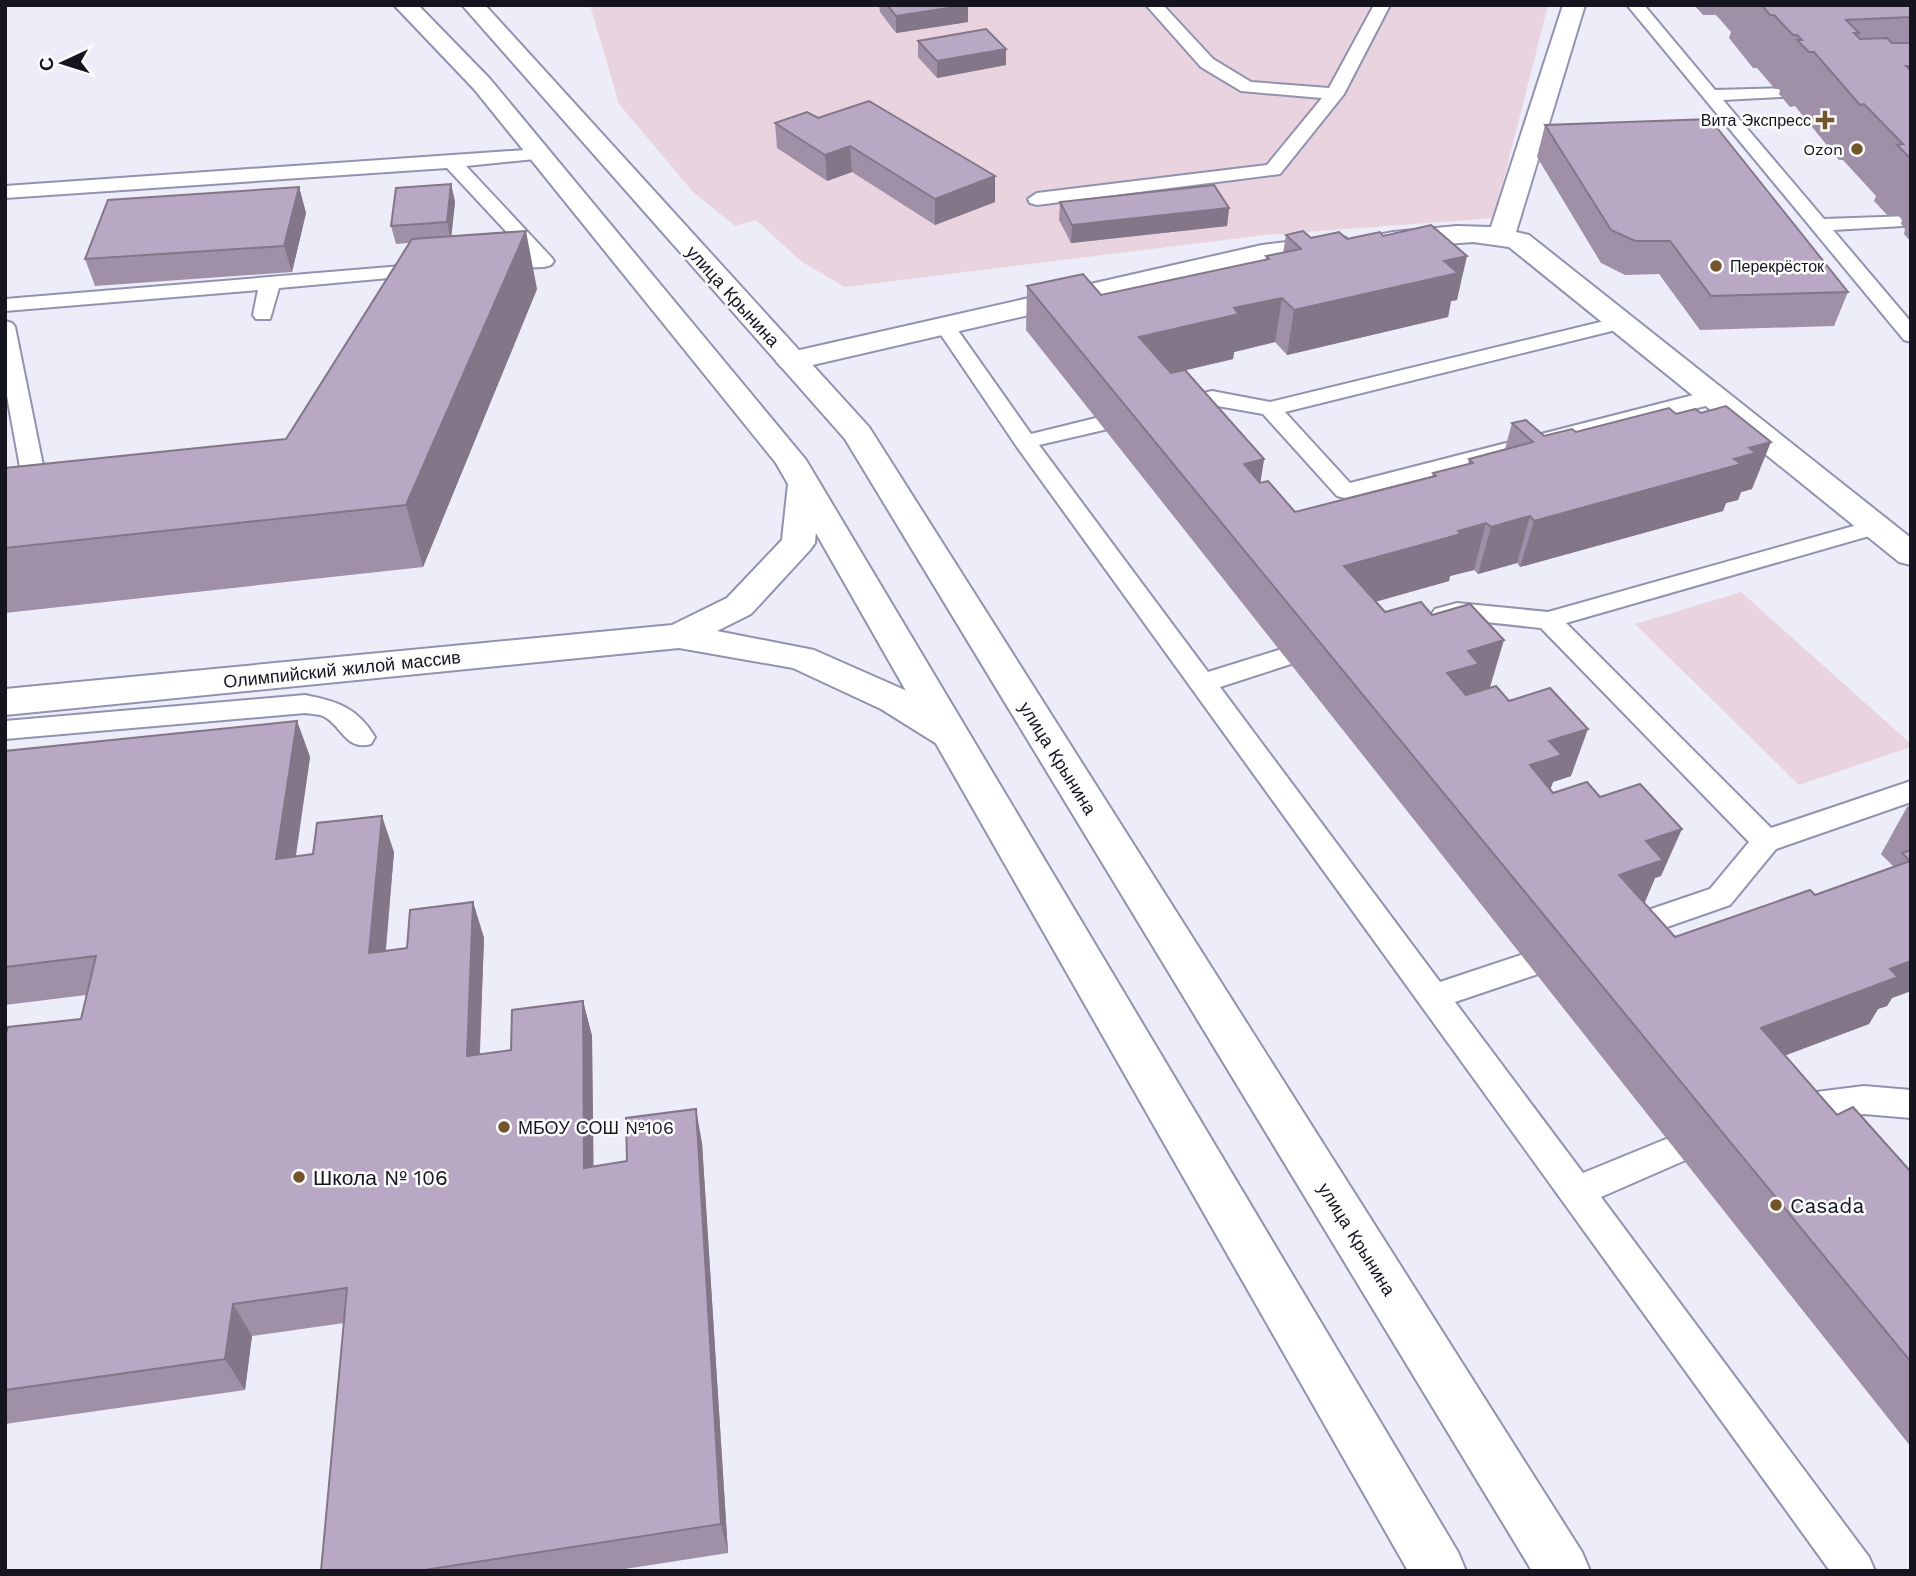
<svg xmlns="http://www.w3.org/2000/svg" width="1916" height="1576" font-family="'Work Sans',sans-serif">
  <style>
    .green { fill: #e8d3df }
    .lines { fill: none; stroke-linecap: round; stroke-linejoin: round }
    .service-casing { stroke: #9192b0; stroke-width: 4 }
    .minor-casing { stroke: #9192b0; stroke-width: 4 }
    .secondary-casing { stroke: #9192b0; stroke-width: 4 }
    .service { fill: #fff; fill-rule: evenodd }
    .minor { fill: #fff; fill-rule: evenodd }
    .secondary { fill: #fff; fill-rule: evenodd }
    .wall { fill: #9f90a8 }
    .shaded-wall { fill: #827688 }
    .building { fill: #b9a8c3; stroke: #827688; stroke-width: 2 }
    .poi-dot { fill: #74542a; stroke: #fcfcfc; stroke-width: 2.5 }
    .labels { text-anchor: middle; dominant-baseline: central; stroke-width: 5; stroke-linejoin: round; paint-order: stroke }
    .far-poi-label { font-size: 16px; fill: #151520; stroke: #fcfcfc; text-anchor: end }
    .street-label { font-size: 18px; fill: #151520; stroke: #fcfcfc }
    .poi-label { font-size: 18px; fill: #151520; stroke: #fcfcfc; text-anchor: start }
    .near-poi-label { font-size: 21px; fill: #151520; stroke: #fcfcfc; text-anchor: start }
  </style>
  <rect width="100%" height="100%" fill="#ededfa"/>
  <g class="green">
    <polygon points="590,5 1548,5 1494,218 1265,235 845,287 802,262 756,220 735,226 693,192 619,104"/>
    <polygon points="1741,592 1911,744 1911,747 1799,785 1635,624"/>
  </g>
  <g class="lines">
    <defs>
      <g id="service">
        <polygon points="1146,5 1163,5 1213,59 1251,82 1329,88 1374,5 1390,5 1344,94 1280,174 1037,205 1030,203 1028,199 1037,193 1267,165 1322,98 1241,91 1201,67"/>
        <polygon points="1627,5 1644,5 1715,90 1787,88 1790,92 1787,96 1781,97 1723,100 1824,219 1910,216 1910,224 1903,226 1833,230 1911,322 1911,342 1904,340"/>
        <polygon points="539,149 545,150 548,154 545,158 466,166 551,257 554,261 551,265 544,267 488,269 485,265 488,261 529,256 447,168 5,198 5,186"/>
        <polygon points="426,264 433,266 436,270 433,274 279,288 270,319 256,319 253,315 258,290 5,311 5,299"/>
        <polygon points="1621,317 1628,319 1631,323 1628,327 1285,412 1350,483 1713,390 1721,392 1724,397 1721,402 1345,498 1337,496 1263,414 1212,405 1174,414 1166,412 1163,407 1166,402 1212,391 1270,402"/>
        <polygon points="945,320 952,322 1031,434 1100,417 1108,419 1111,424 1108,429 1039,445 1208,672 1285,648 1294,651 1298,657 1294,663 1220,687 1440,982 1530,952 1541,955 1545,964 1541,973 1455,1002 1583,1173 1676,1135 1688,1139 1693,1149 1688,1159 1601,1197 1869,1557 1875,1571 1830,1571 1017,447 935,326 938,322"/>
        <polygon points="5,321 12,323 15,327 51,505 47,510 5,518 5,504 26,500 5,385"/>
        <polygon points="1875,520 1883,522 1887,527 1883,532 1566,623 1771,828 1911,781 1911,802 1776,849 1730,905 1621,943 1610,939 1606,931 1610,923 1710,889 1749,842 1541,628 1458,619 1444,623 1435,621 1431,615 1435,609 1457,603 1548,612"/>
        <path d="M305,695c31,6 52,12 70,42l-4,7c-26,7 -29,-19 -48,-28 -5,-2 -13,-2 -18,-3l-300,26v-18z"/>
        <polygon points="1864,1086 1911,1090 1911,1118 1864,1114 1792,1123 1780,1119 1776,1109 1780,1099 1792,1095"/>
      </g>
      <g id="minor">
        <polygon points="1563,5 1585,5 1516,232 1529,235 1911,538 1911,565 1899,562 1509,247 1473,242 1393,248 1383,246 1380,240 1383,234 1393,232 1457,226 1491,227"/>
        <polygon points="1336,236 1346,238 1350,244 1346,250 1262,261 791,370 781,367 776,361 781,355 791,352 1262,245"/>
        <polygon points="804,474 815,477 820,484 815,543 810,550 751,614 717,631 814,650 907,691 963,726 969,735 963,744 950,748 937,744 881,709 793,668 679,648 5,715 5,689 672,625 727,598 782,540 788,484 793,477"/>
      </g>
      <g id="secondary">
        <polygon points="394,5 418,5 490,79 806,460 1458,1552 1466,1571 1408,1571 776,463 474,89"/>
        <polygon points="462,5 485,5 869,427 1582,1552 1590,1571 1532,1571 845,439"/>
      </g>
    </defs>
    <use href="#service" class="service-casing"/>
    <use href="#minor" class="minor-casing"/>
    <use href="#secondary" class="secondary-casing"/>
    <use href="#service" class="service"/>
    <use href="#minor" class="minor"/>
    <use href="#secondary" class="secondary"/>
  </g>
  <g class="wall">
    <polygon points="879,5 968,5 968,22 896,33 880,12"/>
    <polygon points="1687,5 1911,5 1911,242 1904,234 1905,229 1901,224 1902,220 1898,215 1888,216 1874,201 1876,196 1843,160 1839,160 1795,106 1790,107 1779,94 1780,90 1778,89 1775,89 1757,68 1753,68 1729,38 1731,32 1716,15 1703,15 1695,6 1688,6"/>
    <polygon points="918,41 1006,65 937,78 918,57"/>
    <polygon points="775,123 995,176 995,202 935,225 852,172 827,181 777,148"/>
    <polygon points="1545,125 1848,292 1834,326 1700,330 1659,274 1625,275 1601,263 1537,157"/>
    <polygon points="451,184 455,202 451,236 537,289 423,567 5,613 5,468 286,439 409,243 396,244 391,226"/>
    <polygon points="299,187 306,213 292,272 95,286 85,259"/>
    <polygon points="1060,202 1229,208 1227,226 1071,243 1059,220"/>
    <polygon points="1286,235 1311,238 1347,239 1457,300 1451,301 1448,317 1287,355 1275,342 1234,352 1233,359 1186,370 1264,459 1260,483 1295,512 1432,477 1433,473 1468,464 1469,459 1505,449 1512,423 1544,436 1576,432 1752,489 1741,492 1738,500 1726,503 1723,511 1520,567 1517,563 1478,574 1474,570 1450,576 1449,581 1375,602 1385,612 1490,687 1571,776 1553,782 1550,789 1553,793 1661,876 1655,878 1644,903 1675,937 1815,895 1894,867 1881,854 1907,807 1911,805 1911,991 1892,998 1887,1006 1878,1009 1869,1024 1785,1055 1837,1115 1911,1172 1911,1447 1026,330 1027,286 1101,295 1266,260 1266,256 1283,253"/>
    <polygon points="297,721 310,757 296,856 394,852 386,951 407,948 473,902 484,938 480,1054 511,1050 583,1001 592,1036 593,1166 627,1161 702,1143 728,1553 612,1571 321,1571 344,1323 252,1336 245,1390 5,1424 5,1036 81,1019 86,995 5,1005 5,751"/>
  </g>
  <g class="shaded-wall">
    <polygon points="968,5 968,22 896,33 896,16"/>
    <polygon points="1006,49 1006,65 937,78 937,61"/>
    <polygon points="850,146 852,172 827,181 825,155"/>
    <polygon points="995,176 995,202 935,225 935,199"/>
    <polygon points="451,184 455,202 451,240 447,222"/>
    <polygon points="299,187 306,213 292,272 284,246"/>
    <polygon points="1229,208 1227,226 1071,243 1072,225"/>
    <polygon points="526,231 537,289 423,567 406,505"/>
    <polygon points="1467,256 1457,300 1451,301 1448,317 1287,355 1294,310 1444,261"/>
    <polygon points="1282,298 1275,342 1234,352 1233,359 1135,382 1139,337 1234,308"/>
    <polygon points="1771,442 1752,489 1741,492 1738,500 1726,503 1723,511 1520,567 1534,521 1734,459 1749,448"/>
    <polygon points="1264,459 1257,505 1244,464"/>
    <polygon points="1530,516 1517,563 1478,574 1491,527"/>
    <polygon points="1486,523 1474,570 1450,576 1449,581 1335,613 1344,566 1458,531"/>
    <polygon points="1504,640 1490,687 1466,711 1447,673 1468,651"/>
    <polygon points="297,721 310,757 290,894 276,859"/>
    <polygon points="1588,729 1571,776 1553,782 1546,802 1530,765 1549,741"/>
    <polygon points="382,816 394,852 382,988 369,953"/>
    <polygon points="1682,829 1661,876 1655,878 1643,907 1619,875 1646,841"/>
    <polygon points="473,902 484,938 478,1090 467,1056"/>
    <polygon points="1911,958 1911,991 1892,998 1887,1006 1878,1009 1869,1024 1736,1074 1761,1028 1890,969"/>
    <polygon points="583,1001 592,1036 594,1201 584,1168"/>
    <polygon points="696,1109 702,1143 728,1553 721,1524"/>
    <polygon points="233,1304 252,1336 245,1390 225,1359"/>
  </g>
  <g class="building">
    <polygon points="887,5 968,5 896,16"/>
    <polygon points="1762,5 1911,5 1911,17 1846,20 1859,33 1854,33 1860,39 1887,38 1892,43 1911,43 1911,66 1906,66 1911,71 1911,159 1897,145 1903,144 1864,104 1860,105 1814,52 1809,52 1797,40 1802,40 1797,35 1793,35 1774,15 1770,15"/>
    <polygon points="986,29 1006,49 937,61 918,41"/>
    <polygon points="869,101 995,176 935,199 850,146 825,155 775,123 807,112 818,118"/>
    <polygon points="1710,119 1848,292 1711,296 1670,241 1635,241 1611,230 1545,125"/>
    <polygon points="451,184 447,222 391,226 396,188"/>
    <polygon points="1214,185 1229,208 1072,225 1060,202"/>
    <polygon points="299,187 284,246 85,259 108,200"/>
    <polygon points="1431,225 1467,256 1444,261 1458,273 1294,310 1282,298 1234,308 1239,314 1139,337 1171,373 1185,370 1264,459 1244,464 1260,483 1268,481 1295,512 1436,476 1433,473 1473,463 1469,459 1533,442 1512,423 1526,420 1544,436 1572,429 1576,432 1669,408 1676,414 1695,409 1701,413 1726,406 1771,442 1749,448 1756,453 1734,459 1741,464 1534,521 1530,516 1491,527 1486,523 1458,531 1461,534 1344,566 1385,612 1421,602 1432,615 1470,604 1504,640 1468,651 1479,664 1447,673 1466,695 1496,686 1509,701 1550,688 1588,729 1549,741 1562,755 1530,765 1553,793 1587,782 1600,797 1640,784 1682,829 1646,841 1663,860 1619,875 1675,937 1810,890 1815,895 1910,861 1902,853 1911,850 1911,961 1890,969 1898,977 1761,1028 1837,1115 1853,1107 1911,1172 1911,1362 1027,286 1083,274 1101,295 1269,259 1266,256 1301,249 1286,235 1303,231 1311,238 1339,232 1347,239 1380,232 1383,236"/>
    <polygon points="526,231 406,505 5,548 5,468 286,439 412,239"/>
    <polygon points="297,721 276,859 313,854 317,823 382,816 369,953 407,948 410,910 473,902 467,1056 511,1050 512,1010 583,1001 584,1168 627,1161 626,1118 696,1109 721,1524 418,1571 321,1571 347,1288 233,1304 225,1359 5,1390 5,1036 8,1027 81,1019 96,956 5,967 5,751"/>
  </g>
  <g class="poi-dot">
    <path d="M1821.5 109.5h7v7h7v7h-7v7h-7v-7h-7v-7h7z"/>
    <circle cx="1857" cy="149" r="7"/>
    <circle cx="1716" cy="266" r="7"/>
    <circle cx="504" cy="1127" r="7"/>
    <circle cx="299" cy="1177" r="7"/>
    <circle cx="1776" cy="1205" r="7"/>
  </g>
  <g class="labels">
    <g class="far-poi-label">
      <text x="1811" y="120">Вита Экспресс</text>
      <text x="1843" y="149">Ozon</text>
      <text x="1730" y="266" text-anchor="start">Перекрёсток</text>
    </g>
    <g class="street-label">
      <text transform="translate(733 296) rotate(48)">улица Крынина</text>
      <text transform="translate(342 669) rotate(-6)">Олимпийский жилой массив</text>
      <text transform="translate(1058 758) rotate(58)">улица Крынина</text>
      <text transform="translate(1357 1239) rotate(58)">улица Крынина</text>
    </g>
    <g class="poi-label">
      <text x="518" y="1127">МБОУ СОШ №106</text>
    </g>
    <g class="near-poi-label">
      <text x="313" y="1177">Школа № 106</text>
      <text x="1790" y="1205">Casada</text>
    </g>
  </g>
  <rect width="1916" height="1576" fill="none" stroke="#151520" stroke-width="14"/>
  <g transform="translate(63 63) rotate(266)" stroke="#fcfcfc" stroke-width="5" paint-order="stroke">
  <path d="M0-5L12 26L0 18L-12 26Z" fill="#151520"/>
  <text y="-10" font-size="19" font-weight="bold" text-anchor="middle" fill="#151520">С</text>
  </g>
</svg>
